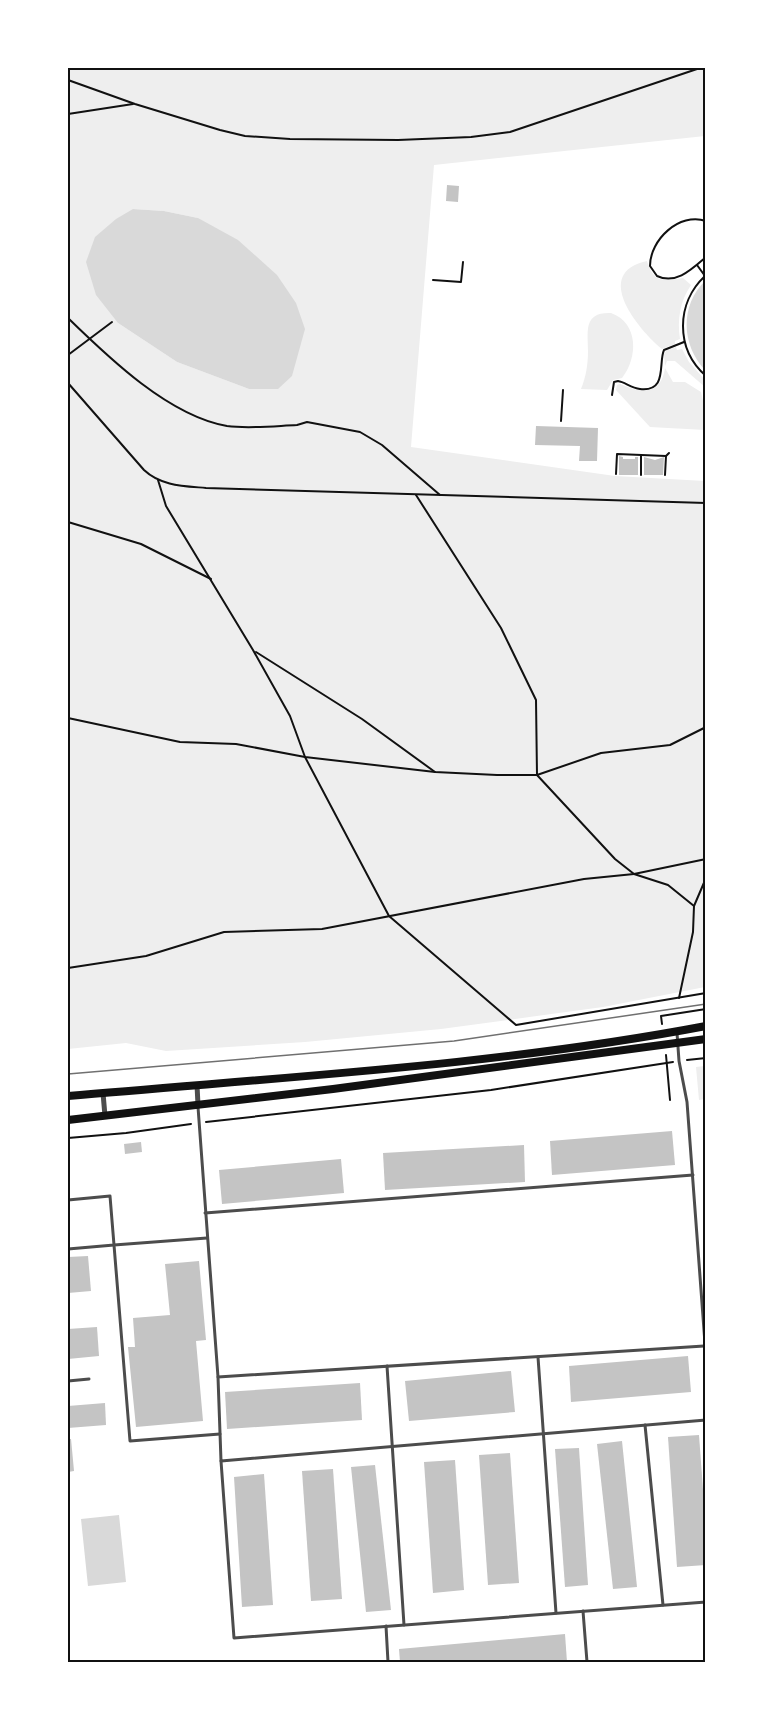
<svg xmlns="http://www.w3.org/2000/svg" width="773" height="1730" font-family="'Archivo Narrow',sans-serif">
  <style>
    .green { fill: #eee; fill-rule: evenodd }
    .water { fill: #d9d9d9 }
    .building { fill: #c4c4c4 }
    .lines { fill: none; stroke-linecap: round; stroke-linejoin: round }
    .path { stroke: #111; stroke-width: 2 }
    .service { stroke: #4c4c4c; stroke-width: 3 }
    .minor { stroke: #4c4c4c; stroke-width: 5 }
    .secondary { stroke: #111; stroke-width: 8 }
    .tram { stroke: #707070; stroke-width: 1.5 }
    .neatline { fill: none; stroke: #111; stroke-width: 2 }
  </style>
  <rect width="100%" height="100%" fill="#fff"/>
  <g class="green">
    <path d="M68,68h637v68l-271,29 -23,282 204,29 90,5v506l-102,20 -162,22 -136,13 -139,9 -40,-8 -58,6zM133,209l31,2 34,7 51,171 -72,-27 -59,-39z"/>
    <path d="M647,261c7,22 15,20 36,17l8,7c-11,16 -14,35 -11,54l-5,2v3l-13,5c-23,-19 -71,-76 -15,-88z"/>
    <path d="M611,313c28,10 27,45 11,65l-9,2 -6,10 -26,-1c5,-12 7,-25 7,-38 0,-20 -5,-39 23,-38z"/>
    <polygon points="676,347 677,350 682,349 689,362 705,380 705,387 675,361 667,361 665,366 664,354 667,350"/>
    <path d="M665,368l8,14h12l16,10 4,18v20l-55,-3 -34,-37 1,-5 3,-1c20,9 41,12 45,-16z"/>
    <polygon points="705,1066 705,1099 699,1100 696,1067"/>
  </g>
  <g class="water">
    <polygon points="133,209 164,211 198,218 238,240 277,275 296,303 305,329 292,376 278,389 249,389 177,362 118,323 96,295 86,262 95,237 116,219"/>
    <path d="M705,281v89c-24,-25 -25,-65 0,-89z"/>
    <polygon points="119,1515 126,1582 88,1586 81,1519"/>
  </g>
  <g class="building">
    <polygon points="447,185 459,186 458,202 446,201"/>
    <polygon points="536,426 598,428 597,461 579,461 580,446 535,445"/>
    <polygon points="619,456 623,457 623,459 635,459 635,457 638,457 638,475 619,475"/>
    <polygon points="644,457 655,460 664,457 663,475 644,475"/>
    <polygon points="672,1131 675,1165 552,1175 550,1141"/>
    <polygon points="141,1142 142,1152 125,1154 124,1144"/>
    <polygon points="524,1145 525,1182 385,1190 383,1153"/>
    <polygon points="341,1159 344,1193 222,1204 219,1170"/>
    <polygon points="88,1256 91,1291 68,1293 68,1257"/>
    <polygon points="199,1261 206,1340 196,1341 203,1421 136,1427 128,1347 135,1347 133,1318 170,1315 165,1264"/>
    <polygon points="97,1327 99,1356 68,1359 68,1329"/>
    <polygon points="688,1356 691,1392 571,1402 569,1366"/>
    <polygon points="511,1371 515,1412 409,1421 405,1381"/>
    <polygon points="360,1383 362,1420 227,1429 225,1392"/>
    <polygon points="105,1403 106,1425 68,1428 68,1406"/>
    <polygon points="699,1435 706,1530 706,1565 677,1567 668,1437"/>
    <polygon points="68,1439 71,1439 74,1471 68,1472"/>
    <polygon points="622,1441 637,1587 613,1589 597,1444"/>
    <polygon points="579,1448 588,1585 565,1587 555,1449"/>
    <polygon points="510,1453 519,1583 488,1585 479,1455"/>
    <polygon points="455,1460 464,1590 433,1593 424,1462"/>
    <polygon points="375,1465 391,1610 366,1612 351,1467"/>
    <polygon points="333,1469 342,1599 311,1601 302,1471"/>
    <polygon points="264,1474 273,1605 242,1607 234,1477"/>
    <polygon points="565,1634 567,1662 400,1662 399,1649"/>
  </g>
  <g class="lines">
    <g class="path">
      <polyline points="68,80 135,104 220,130 245,136 290,139 398,140 471,137 510,132 700,68"/>
      <polyline points="68,114 133,104"/>
      <path d="M706,221c-27,-9 -56,19 -56,45l7,10c19,9 35,-7 49,-19"/>
      <path d="M697,265l8,11c-29,27 -30,73 1,100"/>
      <polyline points="433,280 461,282 463,262"/>
      <path d="M68,318c41,40 101,98 159,108 22,3 48,0 70,-1l10,-3 53,10 22,13 58,50"/>
      <polyline points="68,355 112,322"/>
      <path d="M68,383l76,87c17,16 40,16 62,18l500,15"/>
      <path d="M612,395l2,-13 4,-1c7,1 13,7 22,8 28,3 18,-26 24,-39l20,-8"/>
      <polyline points="561,421 563,390"/>
      <polyline points="616,474 617,454 666,456 669,453"/>
      <polyline points="641,475 641,455"/>
      <polyline points="665,475 666,456"/>
      <polyline points="158,480 166,506 253,650 290,716 305,757 389,916 516,1025 706,993"/>
      <polyline points="416,495 501,628 536,700 537,775 615,859 634,874 668,885 694,906"/>
      <polyline points="68,522 141,544 211,579"/>
      <polyline points="256,652 362,719 435,772"/>
      <polyline points="68,718 180,742 236,744 305,757 435,772 497,775 537,775 601,753 670,745 706,727"/>
      <polyline points="68,968 146,956 224,932 322,929 584,879 634,874 706,859"/>
      <polyline points="679,998 693,932 694,906 706,878"/>
      <polyline points="662,1024 661,1016 706,1009"/>
      <polyline points="666,1055 670,1100"/>
      <polyline points="687,1060 706,1058"/>
      <polyline points="206,1122 491,1090 673,1062"/>
      <polyline points="68,1138 126,1133 191,1124"/>
    </g>
    <g class="service">
      <polyline points="677,1033 679,1061 687,1102 706,1357"/>
      <polyline points="198,1107 218,1377"/>
      <polyline points="68,1200 110,1196 114,1245 68,1249"/>
      <polyline points="205,1213 693,1175"/>
      <polyline points="207,1238 114,1245 130,1441 220,1434"/>
      <polyline points="704,1346 218,1377 221,1461 706,1420"/>
      <polyline points="538,1357 556,1613"/>
      <polyline points="387,1366 404,1625"/>
      <polyline points="68,1381 89,1379"/>
      <polyline points="645,1425 663,1605"/>
      <polyline points="221,1461 234,1638 706,1602"/>
      <polyline points="583,1611 587,1662"/>
      <polyline points="386,1626 388,1662"/>
    </g>
    <g class="minor">
      <polyline points="197,1085 198,1105"/>
      <polyline points="103,1093 105,1116"/>
    </g>
    <g class="secondary">
      <path d="M68,1096c213,-19 427,-30 638,-70"/>
      <polyline points="68,1120 333,1089 706,1039"/>
    </g>
    <polyline class="tram" points="68,1074 454,1041 706,1004"/>
  </g>
  <rect width="773" height="1730" fill="none" stroke="#ffffff" stroke-width="138"/>
  <rect x="69" y="69" width="635" height="1592" class="neatline"/>
</svg>
